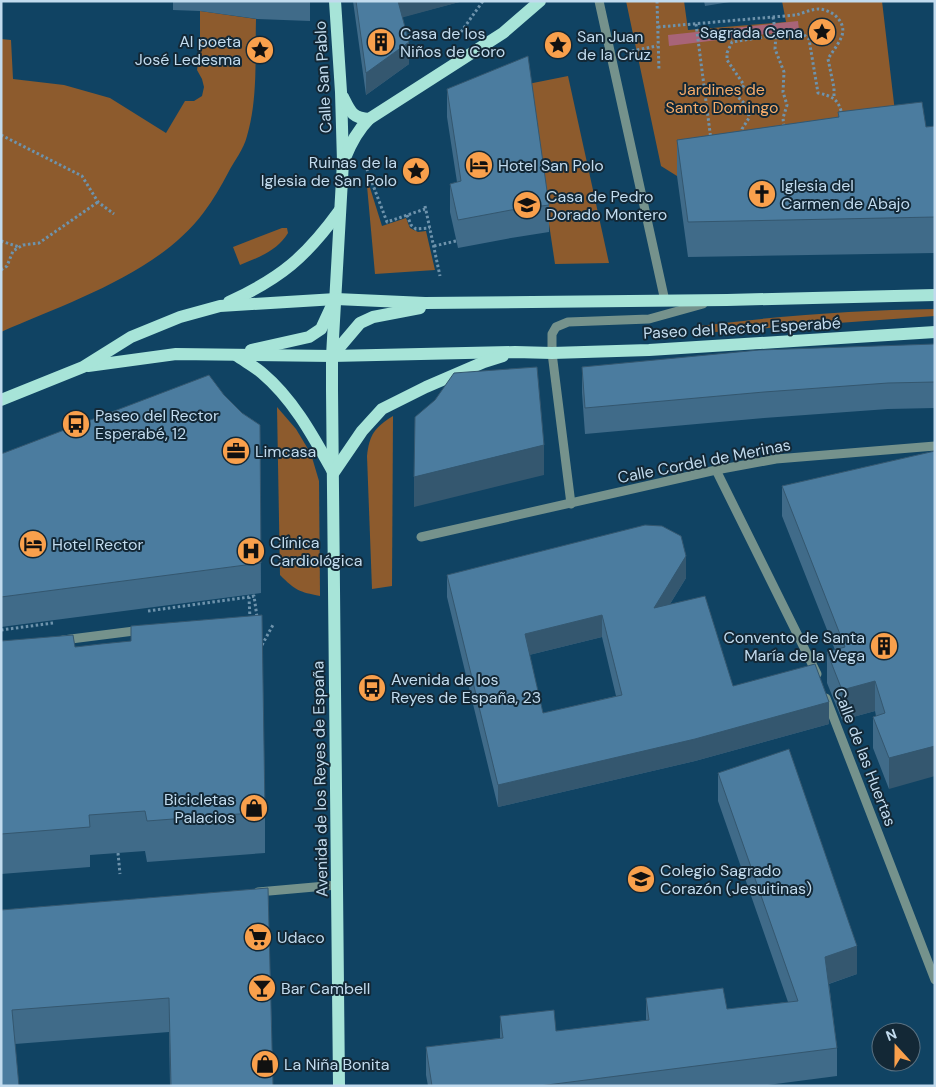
<svg xmlns="http://www.w3.org/2000/svg" width="936" height="1087" font-family="'DM Sans',sans-serif">
  <style>
    .green { fill: #8d5b2d }
    .water { fill: #a86478 }
    .lines { fill: none; stroke-linecap: round; stroke-linejoin: round }
    .path { stroke: #6e93ac; stroke-width: 3; stroke-dasharray: 2.5 2.5; stroke-linecap: butt }
    .minor { stroke: #75928c; stroke-width: 9 }
    .major { stroke: #a7e4d8; stroke-width: 12 }
    .wall { fill: #406b89; fill-rule: evenodd }
    .shaded-wall { fill: #34576f }
    .building { fill: #4b7c9f; stroke: #34576f; fill-rule: evenodd }
    .labels { text-anchor: middle; dominant-baseline: central; stroke-width: 4; stroke-linejoin: round; paint-order: stroke }
    .poi-label { font-size: 16px; fill: #c2dbee; stroke: #132836; text-anchor: start }
    .street-label { font-size: 16px; fill: #c2dbee; stroke: #132836 }
    .park-label { font-size: 16px; fill: #f7ac69; stroke: #132836 }
  </style>
  <rect width="100%" height="100%" fill="#104363"/>
  <g class="green">
    <polygon points="626,1 684,1 688,30 786,22 782,1 882,1 897,129 839,152 677,176 661,166"/>
    <path d="M200,11l56,8c-1,38 2,81 -9,117 -3,13 -13,25 -19,37 -7,13 -15,27 -24,39 -45,61 -135,90 -203,120v-293l10,1 2,39 51,6 46,13 56,35 19,-32h9l8,-5 2,-9 -2,-8 -5,-9 3,-18z"/>
    <polygon points="568,76 609,263 555,264 528,84"/>
    <polygon points="366,175 382,226 406,218 410,228 418,232 426,231 435,270 375,274"/>
    <path d="M282,228h5l1,5c-11,18 -29,24 -48,32l-7,-18z"/>
    <path d="M935,309v7l-234,17 -2,-7c79,-10 157,-16 236,-17z"/>
    <path d="M277,407l19,22 15,25 8,27 1,115c-21,-4 -25,-6 -40,-21z"/>
    <path d="M393,416l-1,170 -20,3 -5,-133c2,-21 8,-29 26,-40z"/>
  </g>
  <polygon class="water" points="798,21 799,30 669,46 668,35"/>
  <g class="lines">
    <g class="path">
      <polyline points="657,1 659,71"/>
      <polyline points="773,17 776,35 775,49 784,72 783,92 787,105 783,118 784,128"/>
      <polyline points="696,24 711,140"/>
      <path d="M658,27l138,-12c7,-2 16,-6 23,-6 15,1 29,15 22,29 -3,7 -9,14 -13,21l6,29v9"/>
      <polyline points="461,32 483,1"/>
      <polyline points="632,51 657,46"/>
      <path d="M741,134l1,-5 7,-11 -1,-11 -11,-11 7,-11 -17,-25v-7l5,-11 44,-7 27,-1 6,5 9,54c14,3 21,6 24,22"/>
      <polyline points="1,135 82,176 98,202 114,214"/>
      <polyline points="365,164 387,222 425,209"/>
      <polyline points="425,206 440,276"/>
      <polyline points="407,215 411,225 416,229 430,228"/>
      <polyline points="1,241 19,247"/>
      <polyline points="434,246 456,241"/>
      <polyline points="1,270 7,266 13,251 23,245 39,243 98,202"/>
      <polyline points="148,611 249,597"/>
      <polyline points="250,619 249,597 254,596 257,617"/>
      <polyline points="1,630 53,623"/>
      <polyline points="262,645 274,623"/>
      <polyline points="118,853 120,874"/>
    </g>
    <g class="minor">
      <polyline points="599,1 665,301"/>
      <polyline points="716,470 817,674"/>
      <polyline points="571,504 552,353 552,334 556,327 568,322 649,319 703,304"/>
      <polyline points="421,537 716,470 776,459 935,446"/>
      <polyline points="63,640 142,630"/>
      <polyline points="826,698 935,980"/>
      <polyline points="258,892 337,885"/>
    </g>
    <g class="major">
      <polyline points="335,1 341,92 343,162 332,356 332,390 339,1086"/>
      <path d="M343,97c7,14 9,21 26,22"/>
      <path d="M345,158c6,-15 12,-27 24,-39l134,-86 37,-32"/>
      <path d="M229,302c52,-24 77,-45 111,-92"/>
      <polyline points="251,350 309,337 321,329 333,303"/>
      <path d="M236,355c8,6 18,11 26,18 31,26 51,63 70,97"/>
      <polyline points="332,356 360,323 373,317 420,308"/>
      <polyline points="88,366 176,354 332,356 515,352 552,353 649,350 935,332"/>
      <polyline points="1,400 83,367 131,337 180,317 220,306 336,299 425,303 727,300 935,295"/>
      <polyline points="334,472 362,431 382,409 426,387 484,362 503,356"/>
    </g>
  </g>
  <g class="wall">
    <polygon points="173,1 310,1 310,21 257,19 200,11 173,10"/>
    <polygon points="353,1 463,1 402,17 409,64 366,95"/>
    <polygon points="704,1 736,1 705,6"/>
    <polygon points="447,89 549,205 549,232 511,238 458,248 450,212 450,184 457,182 447,117"/>
    <polygon points="838,112 926,127 935,126 935,253 688,257 677,176 677,140 838,117"/>
    <polygon points="935,344 935,408 888,409 764,418 585,434 582,393 582,367"/>
    <polygon points="224,395 242,413 260,425 261,593 1,627 1,454"/>
    <polygon points="935,451 889,789 873,748 873,717 876,716 875,711 842,720 827,683 827,652 835,650 782,516 782,486"/>
    <path d="M447,575l239,3 -16,26 63,82 96,38 -134,37 -197,46 -51,-210zM602,637l14,59 -73,17 -14,-58z"/>
    <polygon points="1,641 75,647 265,812 265,853 147,862 145,851 90,855 90,867 1,874"/>
    <polygon points="718,773 857,974 829,984 837,1048 837,1076 761,1086 428,1086 426,1075 426,1047 500,1038 500,1016 556,1031 646,1020 646,998 727,1009 788,1002 718,801"/>
    <polygon points="268,888 273,1086 170,1086 169,1032 15,1044 1,910"/>
  </g>
  <g class="shaded-wall">
    <polygon points="397,1 463,1 397,19"/>
    <polygon points="409,42 409,64 366,95 366,73"/>
    <polygon points="544,445 544,475 414,507 414,477"/>
    <polygon points="686,556 686,578 654,630 654,608"/>
    <polygon points="602,615 602,637 525,656 525,634"/>
    <polygon points="875,681 875,711 842,720 842,690"/>
    <polygon points="829,702 829,724 695,761 498,807 498,785"/>
    <polygon points="935,746 935,776 889,789 889,758"/>
    <polygon points="857,946 857,974 825,985 825,957"/>
  </g>
  <g class="building">
    <polygon points="356,1 398,1 409,42 366,73"/>
    <polygon points="528,56 549,205 511,210 458,220 450,184 461,181 447,89"/>
    <polygon points="922,102 926,127 935,126 935,217 688,222 677,140 839,117 838,112"/>
    <polygon points="935,344 935,382 888,383 764,392 585,408 582,367 759,350"/>
    <polygon points="537,367 544,445 414,477 415,417 435,400 454,373"/>
    <polygon points="209,375 224,395 242,413 260,425 261,563 1,597 1,454"/>
    <polygon points="935,451 935,746 889,758 873,717 885,713 875,681 842,690 827,652 845,647 782,486"/>
    <path d="M645,525l17,1 19,10 5,20 -32,52 51,-12 28,90 82,-22 14,38 -134,37 -197,46 -51,-210zM602,615l20,80 -79,18 -18,-79z"/>
    <polygon points="262,615 265,812 147,821 145,811 89,815 90,827 1,834 1,641 73,635 75,647 101,644 131,641 131,626"/>
    <polygon points="789,749 857,946 825,957 837,1048 539,1086 432,1086 426,1047 503,1038 500,1016 554,1010 556,1031 649,1020 646,998 723,988 727,1009 798,1001 718,773"/>
    <polygon points="268,888 273,1086 171,1086 169,998 12,1010 19,1086 1,1086 1,910"/>
  </g>
  <defs>
    <symbol id="sight-disc" viewBox="-11 -11 22 22"><circle r="9.5" fill="#f9a04c" stroke="#132836"/><path d="M0-6L1.8-2.2L6-1.7L2.9 1.2L3.7 5.4L0 3.3L-3.7 5.4L-2.9 1.2L-6-1.7L-1.8-2.2Z" fill="#111"/></symbol>
    <symbol id="building-disc" viewBox="-11 -11 22 22"><circle r="9.5" fill="#f9a04c" stroke="#132836"/><path d="M-4-6H4V6H1V3H-1V6H-4ZM-2.5-4.3h1.7v1.8h-1.7ZM.8-4.3h1.7v1.8H.8ZM-2.5-1h1.7V.8h-1.7ZM.8-1h1.7V.8H.8Z" fill="#111"/></symbol>
    <symbol id="hotel-disc" viewBox="-11 -11 22 22"><circle r="9.5" fill="#f9a04c" stroke="#132836"/><path d="M-6-4.5h1.5V1H6V5H4.5V3h-9V5H-6ZM-4 0a1.8 1.8 0 1 1 3.6 0ZM.5 0V-2.5h3Q6-2.5 6 0Z" fill="#111"/></symbol>
    <symbol id="church-disc" viewBox="-11 -11 22 22"><circle r="9.5" fill="#f9a04c" stroke="#132836"/><path d="M-1.2-6h2.4v3.5h3.3v2.4h-3.3V6h-2.4V-.1h-3.3v-2.4h3.3Z" fill="#111"/></symbol>
    <symbol id="university-disc" viewBox="-11 -11 22 22"><circle r="9.5" fill="#f9a04c" stroke="#132836"/><path d="M0-5L7-2L0 1L-7-2ZM-4 1L0 2.5L4 1V4Q0 6-4 4Z" fill="#111"/></symbol>
    <symbol id="bus-disc" viewBox="-11 -11 22 22"><circle r="9.5" fill="#f9a04c" stroke="#132836"/><path d="M-5-6H5V4H4V6H2V4H-2V6H-4V4H-5ZM-3.5-4V0h7V-4ZM-3.5 1.2v1.5H-2V1.2ZM2 1.2v1.5H3.5V1.2Z" fill="#111"/></symbol>
    <symbol id="office-disc" viewBox="-11 -11 22 22"><circle r="9.5" fill="#f9a04c" stroke="#132836"/><path d="M-6-3h4V-5.5h4V-3h4V5H-6ZM-1-4.5V-3h2v-1.5ZM-6 0V1H6V0Z" fill="#111"/></symbol>
    <symbol id="hospital-disc" viewBox="-11 -11 22 22"><circle r="9.5" fill="#f9a04c" stroke="#132836"/><path d="M-5-5h3v3.5h4V-5h3V5h-3V1.5h-4V5h-3Z" fill="#111"/></symbol>
    <symbol id="shop-disc" viewBox="-11 -11 22 22"><circle r="9.5" fill="#f9a04c" stroke="#132836"/><path d="M-5-2.5h2.3a2.7 3.5 0 0 1 5.4 0H5L5.5 6h-11ZM-1.5-2.5h3a1.5 2.3 0 0 0-3 0Z" fill="#111"/></symbol>
    <symbol id="school-disc" viewBox="-11 -11 22 22"><circle r="9.5" fill="#f9a04c" stroke="#132836"/><path d="M0-5L7-2L0 1L-7-2ZM-4 1L0 2.5L4 1V4Q0 6-4 4Z" fill="#111"/></symbol>
    <symbol id="supermarket-disc" viewBox="-11 -11 22 22"><circle r="9.5" fill="#f9a04c" stroke="#132836"/><path d="M-6-5.5h2.5l.6 2H6L4.5 2H-2.5L-4.4-4H-6ZM-1.5 3.2a1.3 1.3 0 1 0 .1 0ZM3 3.2a1.3 1.3 0 1 0 .1 0Z" fill="#111"/></symbol>
    <symbol id="bar-disc" viewBox="-11 -11 22 22"><circle r="9.5" fill="#f9a04c" stroke="#132836"/><path d="M-6-5H6L.8 .8V4.5H3.5V6h-7V4.5H-.8V.8Z" fill="#111"/></symbol>
  </defs>
  <g fill-rule="evenodd">
    <use href="#sight-disc" x="806" y="16" width="32" height="32"/>
    <use href="#building-disc" x="365" y="26" width="32" height="32"/>
    <use href="#sight-disc" x="542" y="29" width="32" height="32"/>
    <use href="#sight-disc" x="244" y="34" width="32" height="32"/>
    <use href="#hotel-disc" x="463" y="149" width="32" height="32"/>
    <use href="#sight-disc" x="400" y="155" width="32" height="32"/>
    <use href="#church-disc" x="746" y="178" width="32" height="32"/>
    <use href="#university-disc" x="511" y="189" width="32" height="32"/>
    <use href="#bus-disc" x="60" y="408" width="32" height="32"/>
    <use href="#office-disc" x="220" y="435" width="32" height="32"/>
    <use href="#hotel-disc" x="17" y="528" width="32" height="32"/>
    <use href="#hospital-disc" x="235" y="535" width="32" height="32"/>
    <use href="#building-disc" x="868" y="630" width="32" height="32"/>
    <use href="#bus-disc" x="356" y="672" width="32" height="32"/>
    <use href="#shop-disc" x="238" y="792" width="32" height="32"/>
    <use href="#school-disc" x="625" y="863" width="32" height="32"/>
    <use href="#supermarket-disc" x="242" y="921" width="32" height="32"/>
    <use href="#bar-disc" x="246" y="972" width="32" height="32"/>
    <use href="#shop-disc" x="249" y="1048" width="32" height="32"/>
  </g>
  <g class="labels">
    <g class="poi-label">
      <text x="803" y="32" text-anchor="end">Sagrada Cena</text>
      <text x="400" y="33">Casa de los<tspan x="400" dy="18">Niños de Coro</tspan></text>
      <text x="577" y="36">San Juan<tspan x="577" dy="18">de la Cruz</tspan></text>
      <text x="241" y="41" text-anchor="end">Al poeta<tspan x="241" dy="18">José Ledesma</tspan></text>
      <text x="397" y="162" text-anchor="end">Ruinas de la<tspan x="397" dy="18">Iglesia de San Polo</tspan></text>
      <text x="498" y="165">Hotel San Polo</text>
      <text x="781" y="185">Iglesia del<tspan x="781" dy="18">Carmen de Abajo</tspan></text>
      <text x="546" y="196">Casa de Pedro<tspan x="546" dy="18">Dorado Montero</tspan></text>
      <text x="95" y="415">Paseo del Rector<tspan x="95" dy="18">Esperabé, 12</tspan></text>
      <text x="255" y="451">Limcasa</text>
      <text x="270" y="542">Clínica<tspan x="270" dy="18">Cardiológica</tspan></text>
      <text x="52" y="544">Hotel Rector</text>
      <text x="865" y="637" text-anchor="end">Convento de Santa<tspan x="865" dy="18">María de la Vega</tspan></text>
      <text x="391" y="679">Avenida de los<tspan x="391" dy="18">Reyes de España, 23</tspan></text>
      <text x="235" y="799" text-anchor="end">Bicicletas<tspan x="235" dy="18">Palacios</tspan></text>
      <text x="660" y="870">Colegio Sagrado<tspan x="660" dy="18">Corazón (Jesuitinas)</tspan></text>
      <text x="277" y="937">Udaco</text>
      <text x="281" y="988">Bar Cambell</text>
      <text x="284" y="1064">La Niña Bonita</text>
    </g>
    <g class="street-label">
      <text transform="translate(323 77) rotate(-93)">Calle San Pablo</text>
      <text transform="translate(742 328) rotate(-3)">Paseo del Rector Esperabé</text>
      <text transform="translate(704 461) rotate(-11)">Calle Cordel de Merinas</text>
      <text transform="translate(865 757) rotate(69)">Calle de las Huertas</text>
      <text transform="translate(320 779) rotate(-91)">Avenida de los Reyes de España</text>
    </g>
    <g class="park-label">
      <text x="722" y="89">Jardines de<tspan x="722" dy="18">Santo Domingo</tspan></text>
    </g>
  </g>
  <rect width="936" height="1087" fill="none" stroke="#c2dbee" stroke-width="5"/>
  <g transform="translate(896 1047) rotate(339)"><circle r="24" fill="#132836" stroke="#597080"/>
  <path d="M0-4L9 19L0 12L-9 19Z" fill="#f9a04c"/>
  <text y="-8" font-size="14" font-weight="bold" text-anchor="middle" fill="#c2dbee">N</text>
  </g>
</svg>
